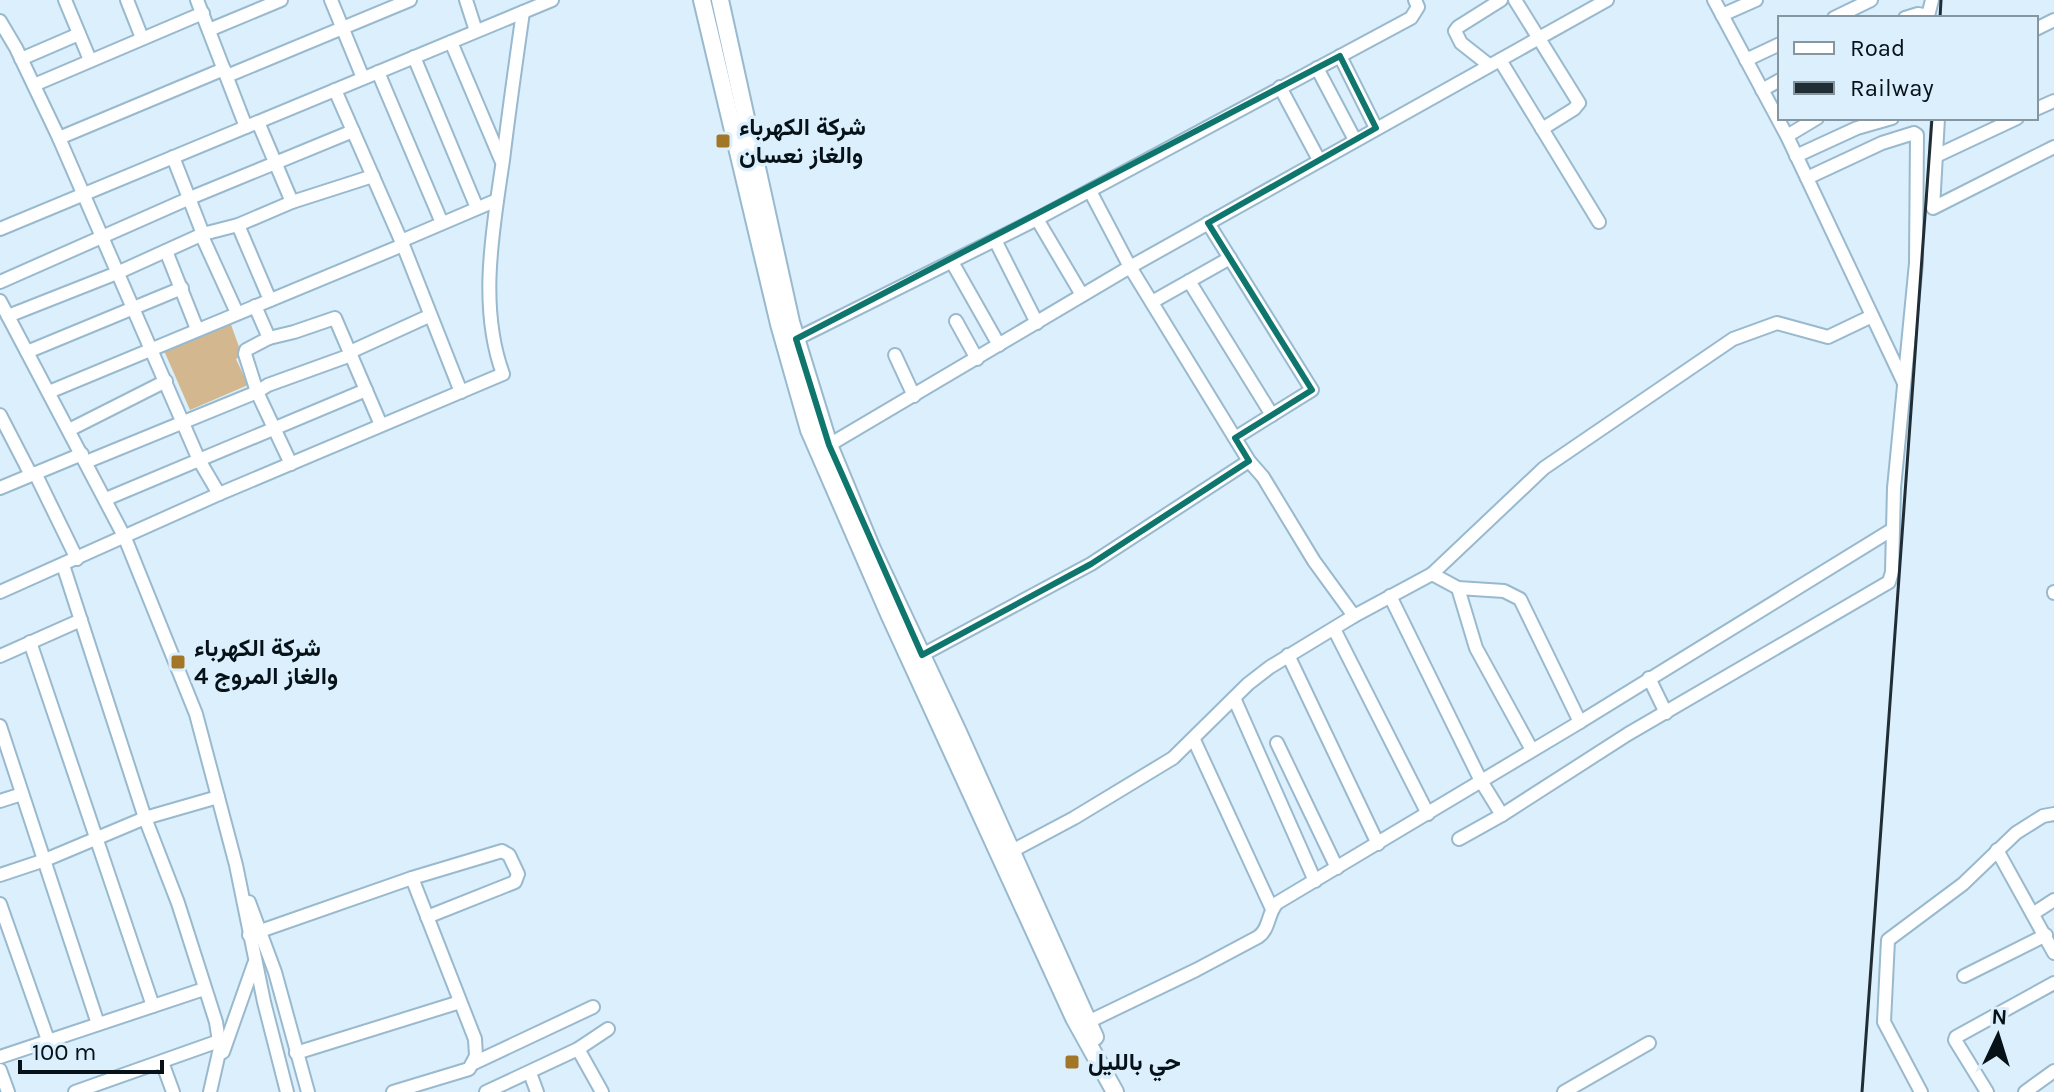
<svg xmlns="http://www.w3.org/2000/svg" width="2054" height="1092" font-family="Karla,Vazirmatn,sans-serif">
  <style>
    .green { fill: #d3b78e }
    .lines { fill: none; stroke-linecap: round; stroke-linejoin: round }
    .minor-casing { stroke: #99b9ce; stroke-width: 16 }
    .major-casing { stroke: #99b9ce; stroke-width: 20 }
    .minor { stroke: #fff; stroke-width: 12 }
    .major { stroke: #fff; stroke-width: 16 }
    .rail { stroke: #212d35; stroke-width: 3 }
    .marked { fill: none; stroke: #0f766e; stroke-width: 6; stroke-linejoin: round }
    .poi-dot { fill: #a27527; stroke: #dbeffc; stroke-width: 3 }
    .labels { text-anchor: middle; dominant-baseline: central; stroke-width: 7; stroke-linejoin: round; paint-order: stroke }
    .poi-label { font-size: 24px; font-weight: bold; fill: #061118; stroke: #dbeffc; text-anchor: start }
  </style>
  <rect width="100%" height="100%" fill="#dbeffc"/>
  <polygon class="green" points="229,319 242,355 236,359 248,385 190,410 162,346"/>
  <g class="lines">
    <defs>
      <g id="minor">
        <polyline points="65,0 90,60"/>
        <polyline points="127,0 142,38"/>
        <polyline points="197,0 246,127"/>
        <polyline points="331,0 363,78"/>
        <polyline points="466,0 476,31"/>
        <polyline points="1515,0 1579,103 1574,109 1542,129"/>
        <polyline points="1714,0 1787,136 1904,383"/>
        <polyline points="1722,15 1756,0"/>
        <polyline points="1834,18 1871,0"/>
        <polyline points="1905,18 1918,14 1928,16 1932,0"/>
        <polyline points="0,21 16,48 59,138 199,460 219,494"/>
        <polyline points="2036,29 2054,20"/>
        <polyline points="209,30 281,0"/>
        <polyline points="451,42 501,160"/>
        <polyline points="1340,56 1376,128"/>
        <polyline points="414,57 477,208"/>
        <polyline points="21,59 79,34"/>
        <polyline points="1500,60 1599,222"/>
        <polyline points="1746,60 1780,44"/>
        <polyline points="1489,65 1461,43 1455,31 1458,27 1501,0"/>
        <polyline points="1317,68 1355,140"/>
        <polyline points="378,72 442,223"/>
        <polyline points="227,76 410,0"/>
        <polyline points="34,85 203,13"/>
        <polyline points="1280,87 1319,160"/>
        <polyline points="335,90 403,245 461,392"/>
        <polyline points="1762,90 1780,80"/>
        <polyline points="2036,109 2054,101"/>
        <polyline points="1938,118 1933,208 2054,147"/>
        <polyline points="258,122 292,202"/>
        <polyline points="1787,136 1817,118"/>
        <polyline points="59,138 224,69"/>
        <polyline points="1796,156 1857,128 1892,118"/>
        <polyline points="1936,156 2017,118"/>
        <polyline points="173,157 203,234 238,225 270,300"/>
        <polyline points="1090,191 1130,267 1249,461 1263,477 1314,561 1354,616"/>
        <polyline points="1037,219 1082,295"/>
        <polyline points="1208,223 1312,390 1235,438"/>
        <polyline points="238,225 292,202 373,176"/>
        <polyline points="0,229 552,0"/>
        <polyline points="201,234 237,313"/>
        <polyline points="995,240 1037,323"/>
        <polyline points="401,241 497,200"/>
        <polyline points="166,251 197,329"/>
        <polyline points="952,262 999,345"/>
        <polyline points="1189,281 1272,415"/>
        <polyline points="0,282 190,198 353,131"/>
        <polyline points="0,301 125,538 196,714 236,865 264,1002 287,1092"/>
        <polyline points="1152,302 1230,258"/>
        <polyline points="255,306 269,338 294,332 335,318 381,425"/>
        <polyline points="8,316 117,273 203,234"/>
        <polyline points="956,321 977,359"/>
        <polyline points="269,338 246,350 245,354 257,392 268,385 351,355"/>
        <polyline points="796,339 1037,219 1411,18 1418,7 1415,0"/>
        <polyline points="27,352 182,288"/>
        <polyline points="350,352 429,316"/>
        <polyline points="895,355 914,396"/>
        <polyline points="49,392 403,245"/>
        <polyline points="0,415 31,475"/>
        <polyline points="69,430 166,381"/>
        <polyline points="829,445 1130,267 1607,0"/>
        <polyline points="86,462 257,392 291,464"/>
        <polyline points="35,473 77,559"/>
        <polyline points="0,488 82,454"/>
        <polyline points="106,499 366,390"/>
        <polyline points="63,565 145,818 178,903 216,1022 220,1048 210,1092"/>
        <polyline points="1432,574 1458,588 1504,591 1520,599 1580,722 1893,529"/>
        <polyline points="1458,588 1476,648 1532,750"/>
        <path d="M0,592l219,-98 284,-120c-25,-68 -10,-145 0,-214 6,-50 13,-99 20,-148"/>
        <polyline points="2054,593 2054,592"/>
        <polyline points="1390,596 1481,781 1502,815 1628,734 1889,582 1892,572 1894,488 1916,263 1917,135 1914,133 1882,143 1807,178"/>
        <polyline points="1334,629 1428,814"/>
        <polyline points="30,642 153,1006"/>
        <polyline points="922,655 1091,564 1249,461"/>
        <polyline points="1288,655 1378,844"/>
        <polyline points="0,656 81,620"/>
        <polyline points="1649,678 1666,713"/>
        <polyline points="1234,698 1315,881"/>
        <polyline points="0,726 98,1024"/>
        <polyline points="1194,740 1272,909"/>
        <polyline points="1277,743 1337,868"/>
        <polyline points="0,801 22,794"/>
        <polyline points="1459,839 1502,815"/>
        <polyline points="1997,850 2054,953"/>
        <polyline points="1012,851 1074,818 1173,758 1248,684 1270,667 1354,616 1432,574 1544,468 1733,339 1777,323 1828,337 1872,316"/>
        <polyline points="0,875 45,860 145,818 218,797"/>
        <polyline points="412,878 502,851 509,855 518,874 515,882 427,917"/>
        <polyline points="249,902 275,972 308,1092"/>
        <polyline points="0,904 48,1040"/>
        <polyline points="2034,913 2054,900"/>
        <polyline points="249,935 412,878 475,1039 476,1056 469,1069 393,1092"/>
        <polyline points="1964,976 2046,935"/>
        <path d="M1088,1022l108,-52 62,-33c12,-8 9,-23 19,-34l303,-181"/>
        <polyline points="578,1049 602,1092"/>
        <polyline points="223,1052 254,964"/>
        <polyline points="296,1053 460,1002"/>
        <polyline points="0,1057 204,989"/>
        <polyline points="162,1062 173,1092"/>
        <polyline points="474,1063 593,1007"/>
        <polyline points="0,1070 8,1092"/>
        <polyline points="530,1073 537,1092"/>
        <polyline points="75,1092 219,1041"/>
        <polyline points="486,1092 578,1049 608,1029"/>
        <polyline points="1564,1092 1649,1043"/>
        <polyline points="1921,1092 1884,1022 1888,940 1963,884 2016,833 2043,816 2054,814"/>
        <polyline points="1987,1092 1955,1040 1956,1037 2054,983"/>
        <polyline points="2025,1092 2054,1071"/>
      </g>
      <g id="major">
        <polyline points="702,0 779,324 809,430 889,614 1074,1018 1115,1092"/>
        <polyline points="720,0 791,322 829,445 872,549 958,732 1095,1037"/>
      </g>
    </defs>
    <use href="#minor" class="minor-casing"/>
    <use href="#major" class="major-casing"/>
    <use href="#minor" class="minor"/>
    <use href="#major" class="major"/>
    <g class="rail">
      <polyline points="1940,18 1941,0"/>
      <polyline points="1862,1092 1932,118"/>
    </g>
  </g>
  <path class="marked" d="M1340,56l36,72 -168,95 104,167 -77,48 14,23 -158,103 -169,91 -93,-210 -33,-106z"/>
  <g class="poi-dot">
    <rect x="715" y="133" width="16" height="16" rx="4"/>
    <rect x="170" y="654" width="16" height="16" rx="4"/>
    <rect x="1064" y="1054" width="16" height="16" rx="4"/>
  </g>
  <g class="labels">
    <g class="poi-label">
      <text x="739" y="127">شركة الكهرباء<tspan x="739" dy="28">والغاز نعسان</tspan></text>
      <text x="194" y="648">شركة الكهرباء<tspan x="194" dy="28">والغاز المروج 4</tspan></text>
      <text x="1088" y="1062">حي بالليل</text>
    </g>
  </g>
  <rect x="1778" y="16" width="260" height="104" fill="#dbeffc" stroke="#8696a1" stroke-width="2"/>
  <rect x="1794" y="42" width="40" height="12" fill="#ffffff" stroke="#8696a1" stroke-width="2"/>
  <text x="1850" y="56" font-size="24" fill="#061118">Road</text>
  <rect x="1794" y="82" width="40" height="12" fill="#212d35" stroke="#8696a1" stroke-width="2"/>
  <text x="1850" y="96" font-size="24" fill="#061118">Railway</text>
  <g transform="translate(1998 1036) rotate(4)" stroke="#dbeffc" stroke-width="6" paint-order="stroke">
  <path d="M0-6L14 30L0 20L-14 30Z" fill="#061118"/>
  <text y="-12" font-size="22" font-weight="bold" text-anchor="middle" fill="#061118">N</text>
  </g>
  <path d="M20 1060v12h142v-12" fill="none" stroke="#061118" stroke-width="4"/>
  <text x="32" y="1060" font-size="24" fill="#061118" stroke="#dbeffc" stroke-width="6" paint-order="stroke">100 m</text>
</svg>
